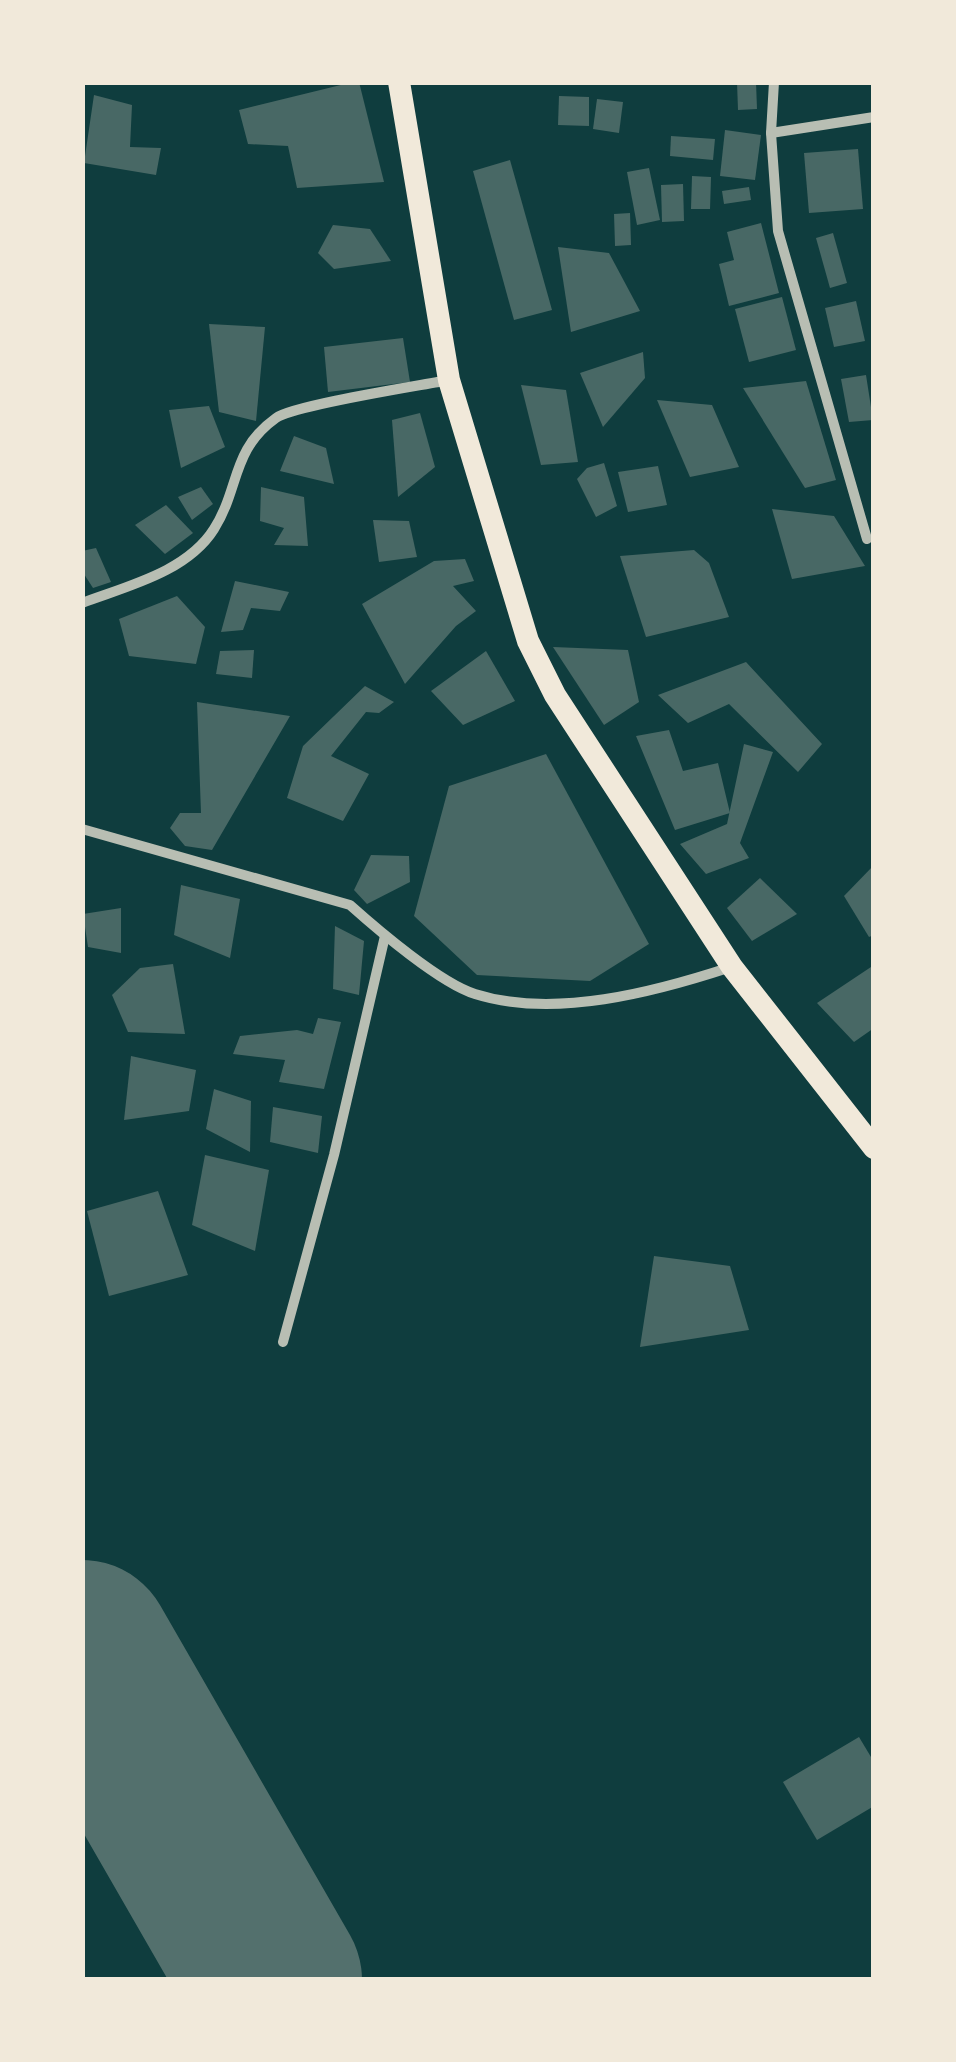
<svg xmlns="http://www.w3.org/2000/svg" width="956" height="2062" font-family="'PT Sans Narrow',sans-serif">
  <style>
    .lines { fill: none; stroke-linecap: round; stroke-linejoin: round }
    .runway { stroke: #53706d; stroke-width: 180 }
    .building { fill: #486865 }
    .minor { stroke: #b8beb3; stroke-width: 10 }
    .primary { stroke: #f1e9da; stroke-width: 22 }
  </style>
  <rect width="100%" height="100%" fill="#0f3d3e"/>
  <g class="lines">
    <polyline class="runway" points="82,1650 272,1980"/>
  </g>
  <g class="building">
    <polygon points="353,82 359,82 384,182 297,188 288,146 248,144 239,110"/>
    <polygon points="737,82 756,82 757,109 738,110"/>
    <polygon points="94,95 132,105 130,147 161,148 156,175 84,163"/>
    <polygon points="559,96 589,97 589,126 558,125"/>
    <polygon points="597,99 623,102 619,133 593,129"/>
    <polygon points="725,130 761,135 755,180 720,176"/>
    <polygon points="671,136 715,139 713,160 670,156"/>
    <polygon points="858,149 863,209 809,213 804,153"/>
    <polygon points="510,160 552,310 514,320 473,171"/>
    <polygon points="649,168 660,220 637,225 627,172"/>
    <polygon points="692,176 711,177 710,209 691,209"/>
    <polygon points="683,184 684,221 662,222 661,185"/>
    <polygon points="749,187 751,200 724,204 722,191"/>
    <polygon points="630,213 631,245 615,246 614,214"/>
    <polygon points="761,223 779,293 729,306 719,264 734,260 727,232"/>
    <polygon points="333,225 370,229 391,261 334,269 318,253"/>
    <polygon points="833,233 847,283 830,288 816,238"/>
    <polygon points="558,247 609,253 640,311 571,332"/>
    <polygon points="782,297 796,350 749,362 735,309"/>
    <polygon points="856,301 865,341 834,347 825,308"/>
    <polygon points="209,324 265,327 256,421 219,412"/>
    <polygon points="403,338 410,382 328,392 324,347"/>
    <polygon points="643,352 645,378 603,427 580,373"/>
    <polygon points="866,375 873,420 849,422 841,379"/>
    <polygon points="806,381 836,480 805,488 743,388"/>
    <polygon points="521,385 566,390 578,462 541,465"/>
    <polygon points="657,400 712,405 739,467 690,477"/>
    <polygon points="209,406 225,447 181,468 169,410"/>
    <polygon points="420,413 435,467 398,497 392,420"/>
    <polygon points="294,436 326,448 334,484 280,471"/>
    <polygon points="604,463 617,506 596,517 577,479 587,468"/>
    <polygon points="658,466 667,505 628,512 618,472"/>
    <polygon points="201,487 213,504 192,520 178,497"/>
    <polygon points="261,487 304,497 308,546 274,545 284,528 260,521"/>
    <polygon points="166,505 193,533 165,554 135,525"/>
    <polygon points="772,509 834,516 865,566 792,579"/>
    <polygon points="373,520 409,521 417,557 379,562"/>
    <polygon points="96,548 111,582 93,588 82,571 82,551"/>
    <polygon points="694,550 709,563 729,617 646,637 620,556"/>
    <polygon points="465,559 474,581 453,586 476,611 456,626 405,684 362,604 434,561"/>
    <polygon points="235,581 289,592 280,611 251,608 243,630 221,632"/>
    <polygon points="177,596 205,627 196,664 129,656 119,619"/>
    <polygon points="553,647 628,650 639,702 604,725"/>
    <polygon points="254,650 252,678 216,674 220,651"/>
    <polygon points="486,651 515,701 463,725 431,691"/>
    <polygon points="746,662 822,744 798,772 729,704 688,723 658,695"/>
    <polygon points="365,686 394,702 379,713 366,712 331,756 369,774 343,821 287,798 303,746"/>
    <polygon points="197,702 290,716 212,850 185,846 170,828 180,813 201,813"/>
    <polygon points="669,730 683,771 718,763 730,813 675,830 636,736"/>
    <polygon points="744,744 773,752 740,843 749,858 706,874 680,844 727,824"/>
    <polygon points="546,754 649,944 590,981 477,975 414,916 449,786"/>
    <polygon points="371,855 409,856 410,882 367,904 354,890"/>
    <polygon points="874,865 874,935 869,937 844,896"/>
    <polygon points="760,878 797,914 752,941 727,908"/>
    <polygon points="181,885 240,899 230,958 174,935"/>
    <polygon points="121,908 121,953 88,947 83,914"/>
    <polygon points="335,926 364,941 359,995 333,989"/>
    <polygon points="173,964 185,1034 128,1032 112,995 140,968"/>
    <polygon points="874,965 874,1028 854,1042 817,1003"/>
    <polygon points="318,1018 341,1022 324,1089 279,1082 285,1060 233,1054 240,1036 297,1030 313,1034"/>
    <polygon points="131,1056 196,1070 189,1111 124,1120"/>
    <polygon points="214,1089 251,1101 250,1152 206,1129"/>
    <polygon points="273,1107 322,1116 318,1153 270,1142"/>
    <polygon points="205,1155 269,1170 255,1251 192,1225"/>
    <polygon points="158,1191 188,1275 109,1296 87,1211"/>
    <polygon points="654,1256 730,1266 749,1330 640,1347"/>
    <polygon points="859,1737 874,1762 874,1806 817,1840 783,1782"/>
  </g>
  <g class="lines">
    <g class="minor">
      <polyline points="774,82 771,133 778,231 867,539"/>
      <polyline points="771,133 874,117"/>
      <path d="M82,603c45,-17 105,-31 132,-74 26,-41 17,-79 62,-111 18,-13 142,-32 173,-38"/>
      <path d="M82,829l268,76c28,25 90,78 125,89 79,25 180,-2 256,-27"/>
      <polyline points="283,1342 334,1155 385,936"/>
    </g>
    <polyline class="primary" points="399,82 449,380 528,641 555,695 732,967 874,1148"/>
  </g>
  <rect width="956" height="2062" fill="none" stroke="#f1e9da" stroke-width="170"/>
</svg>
